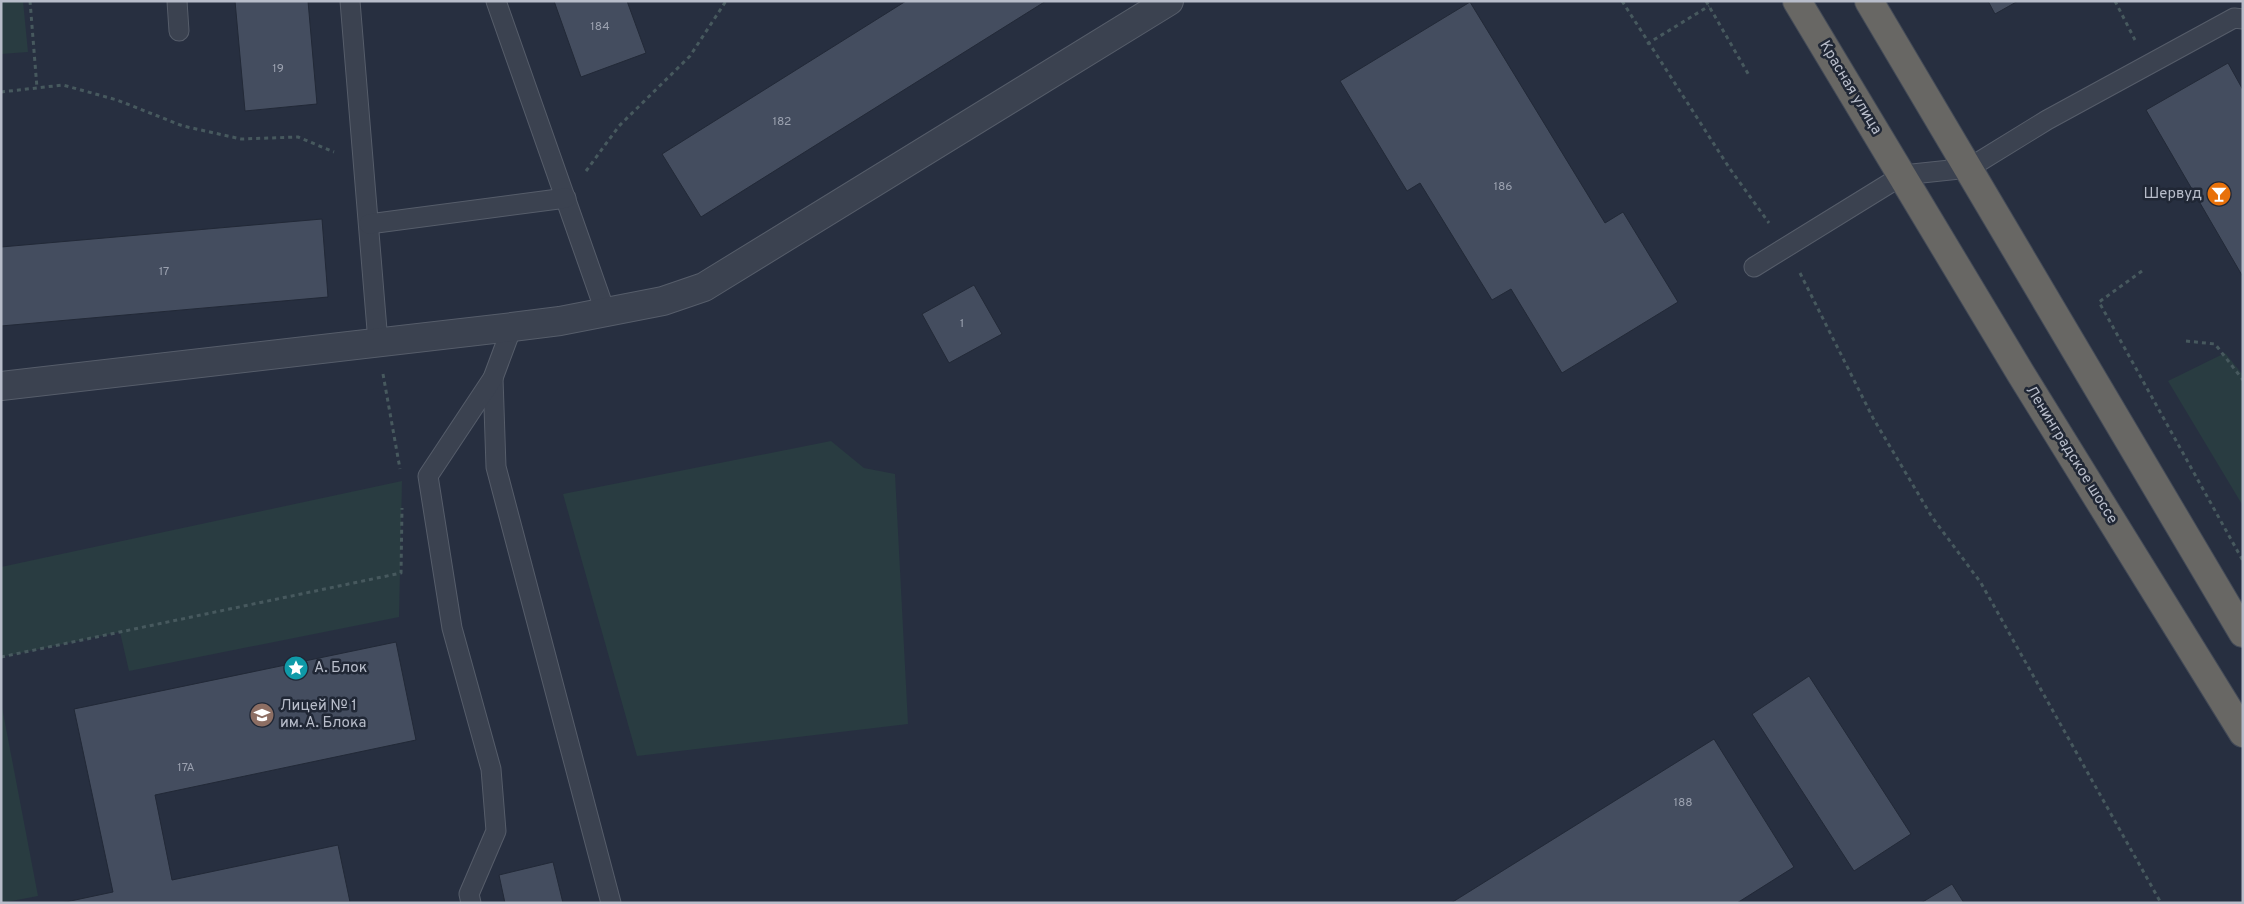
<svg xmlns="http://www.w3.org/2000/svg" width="2244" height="904" font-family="Overpass,sans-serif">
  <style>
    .green { fill: #293c41 }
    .building { fill: #444d5f; stroke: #222937 }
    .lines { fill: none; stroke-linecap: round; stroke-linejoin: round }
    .service-casing { stroke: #565d6a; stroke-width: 21 }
    .minor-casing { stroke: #565d6a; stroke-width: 30 }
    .trunk-casing { stroke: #434a57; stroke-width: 30 }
    .path { stroke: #47595e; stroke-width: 3; stroke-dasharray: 4 4; stroke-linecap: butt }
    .service { stroke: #3b4250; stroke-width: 19 }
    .minor { stroke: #3b4250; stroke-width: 28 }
    .trunk { stroke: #686764; stroke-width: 28 }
    .labels { text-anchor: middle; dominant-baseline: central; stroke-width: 5; stroke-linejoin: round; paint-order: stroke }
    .number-label { font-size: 12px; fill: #9ba1af }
    .street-label { font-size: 15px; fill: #b8bdca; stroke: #202735 }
    .poi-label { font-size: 15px; fill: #b8bdca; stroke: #202735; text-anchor: start }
  </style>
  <rect width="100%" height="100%" fill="#272f40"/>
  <g class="green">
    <polygon points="1,1 23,1 28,52 1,54"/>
    <polygon points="2225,353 2243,375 2243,506 2168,381"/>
    <polygon points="831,441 864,468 895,474 908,724 637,756 563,494"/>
    <polygon points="402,481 399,617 129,671 120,632 1,657 1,567"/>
    <polygon points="1,702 38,896 1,903"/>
  </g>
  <g class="building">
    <polygon points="235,1 308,1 317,104 245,111"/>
    <polygon points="554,1 627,1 646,53 581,77"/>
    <polygon points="906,1 1046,1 701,217 662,154"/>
    <polygon points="1988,1 2018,1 1995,14"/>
    <polygon points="1470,2 1605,223 1623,212 1678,302 1562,373 1511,289 1492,300 1420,183 1407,191 1340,81"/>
    <polygon points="2228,63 2243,90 2243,277 2146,110"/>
    <polygon points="322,219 328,297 1,326 1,247"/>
    <polygon points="974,285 1002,334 949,363 922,314"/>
    <polygon points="396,642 416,740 155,795 172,880 338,845 350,902 61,903 113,892 74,709"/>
    <polygon points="1809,676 1911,834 1854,871 1752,714"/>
    <polygon points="1714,739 1794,867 1737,903 1451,903"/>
    <polygon points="553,862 563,903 505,903 499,875"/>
    <polygon points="1952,884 1964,903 1921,903"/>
  </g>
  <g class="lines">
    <defs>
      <g id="service">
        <polyline points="177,1 179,31"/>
        <polyline points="350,1 378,342"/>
        <polyline points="496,1 605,311"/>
        <polyline points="369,224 566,198"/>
        <polyline points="1754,267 1903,175 1969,168 2047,120 2234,18 2243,19"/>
        <polyline points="493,378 496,467 611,903"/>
        <polyline points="471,903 469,894 496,831 491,769 452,628 428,476 493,378 512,327"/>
      </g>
      <polyline id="minor" points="1,386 512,327 560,321 663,301 704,287 1169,1"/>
      <g id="trunk">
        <polyline points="1797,1 2021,374 2243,733"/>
        <polyline points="1869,1 2243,633"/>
      </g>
    </defs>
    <use href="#service" class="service-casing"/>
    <use href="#minor" class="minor-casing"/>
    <use href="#trunk" class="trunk-casing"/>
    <g class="path">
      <polyline points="30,1 37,88"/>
      <polyline points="1622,1 1730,169 1769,223"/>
      <polyline points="1706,1 1750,77"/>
      <polyline points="2115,1 2135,40"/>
      <polyline points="1647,44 1709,6"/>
      <polyline points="1,92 63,85 117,100 183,126 241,139 298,137 334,152"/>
      <polyline points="586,171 619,126 690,56 726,1"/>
      <polyline points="2142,271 2099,302 2243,561"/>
      <polyline points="1800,273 1873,418 1932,517 1981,583 2161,903"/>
      <polyline points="2186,341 2215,344 2243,380"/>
      <polyline points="383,374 400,469"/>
      <polyline points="1,657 401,573 402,508"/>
    </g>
    <use href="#service" class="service"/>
    <use href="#minor" class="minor"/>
    <use href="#trunk" class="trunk"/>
  </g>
  <defs>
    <symbol id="bar-disc" viewBox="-11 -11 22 22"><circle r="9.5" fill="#e8710a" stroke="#202735"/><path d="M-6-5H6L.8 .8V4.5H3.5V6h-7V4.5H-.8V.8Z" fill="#fff"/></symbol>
    <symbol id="sight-disc" viewBox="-11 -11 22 22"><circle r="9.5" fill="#0f9aa8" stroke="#202735"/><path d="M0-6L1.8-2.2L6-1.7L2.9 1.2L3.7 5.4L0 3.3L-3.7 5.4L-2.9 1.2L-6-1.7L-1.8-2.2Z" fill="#fff"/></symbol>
    <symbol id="school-disc" viewBox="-11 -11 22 22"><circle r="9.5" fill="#8d6e63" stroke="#202735"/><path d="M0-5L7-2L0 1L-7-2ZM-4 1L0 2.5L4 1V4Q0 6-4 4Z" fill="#fff"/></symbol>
  </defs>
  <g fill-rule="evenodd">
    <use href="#bar-disc" x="2205" y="180" width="28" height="28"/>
    <use href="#sight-disc" x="282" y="654" width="28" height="28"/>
    <use href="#school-disc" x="248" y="701" width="28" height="28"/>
  </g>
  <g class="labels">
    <g class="number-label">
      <text x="600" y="27">184</text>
      <text x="278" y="69">19</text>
      <text x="782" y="122">182</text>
      <text x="1503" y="187">186</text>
      <text x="164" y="272">17</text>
      <text x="962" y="324">1</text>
      <text x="186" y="768">17А</text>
      <text x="1683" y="803">188</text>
    </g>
    <g class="street-label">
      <text transform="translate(1850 88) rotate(59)">Красная улица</text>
      <text transform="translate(2071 455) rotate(58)">Ленинградское шоссе</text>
    </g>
    <g class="poi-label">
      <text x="2202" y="194" text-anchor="end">Шервуд</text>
      <text x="314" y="668">А. Блок</text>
      <text x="280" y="706">Лицей № 1<tspan x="280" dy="17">им. А. Блока</tspan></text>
    </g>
  </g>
  <rect width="2244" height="904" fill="none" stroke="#b8bdca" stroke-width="5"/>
</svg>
